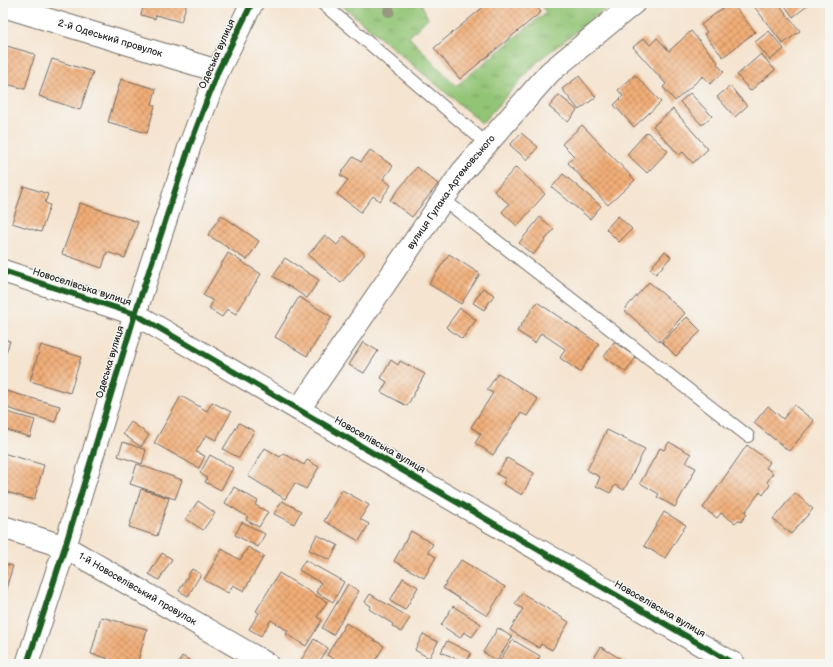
<svg xmlns="http://www.w3.org/2000/svg" width="833" height="667" font-family="'Balsamiq Sans',sans-serif">
  <style>
    .grass { fill: url(#grass-tufts); stroke: #5e7850 }
    .building { fill: url(#building-cross-hatch) }
    .lines { fill: none; stroke-linecap: round; stroke-linejoin: round }
    .lane-casing { stroke: #726c65; stroke-width: 14 }
    .street-casing { stroke: #726c65; stroke-width: 24 }
    .lane { stroke: #fff; stroke-width: 12 }
    .street { stroke: #fff; stroke-width: 22 }
    .cycleway-casing { stroke: #f6f6f2; stroke-width: 8 }
    .cycleway { stroke: #1b5e20; stroke-width: 6 }
    .tree { fill: #979881 }
    .labels { text-anchor: middle; dominant-baseline: central; stroke-width: 3; stroke-linejoin: round; paint-order: stroke }
    .street-label { font-size: 10px; fill: #2b2b2b; stroke: #f6f6f2 }
  </style>
  <defs>
    <pattern id="grass-tufts" width="24" height="20" patternUnits="userSpaceOnUse"><rect width="24" height="20" fill="#92c474"/><path d="M3 7l-1-3M5 7V3M7 7l1-3M15 17l-1-3M17 17v-4M19 17l1-3" fill="none" stroke="#779f5f"/></pattern>
    <pattern id="building-cross-hatch" width="8" height="8" patternUnits="userSpaceOnUse"><rect width="8" height="8" fill="#f1ad77"/><path d="M0 0l8 8M0 8l8-8" fill="none" stroke="#c38d62"/></pattern>
  </defs>
  <rect width="100%" height="100%" fill="#f6f6f2"/>
  <filter id="ink" filterUnits="userSpaceOnUse"><feTurbulence type="fractalNoise" baseFrequency=".025" numOctaves="2"/><feDisplacementMap in="SourceGraphic" scale="8" xChannelSelector="R" yChannelSelector="G"/><feConvolveMatrix kernelMatrix="1 2 1 2 8 2 1 2 1" color-interpolation-filters="sRGB"/></filter>
  <filter id="wash" filterUnits="userSpaceOnUse"><feTurbulence type="fractalNoise" baseFrequency=".012" numOctaves="4" result="noise"/><feDisplacementMap in="SourceGraphic" scale="16" xChannelSelector="R" yChannelSelector="G"/><feGaussianBlur stdDeviation="0.9" result="paint"/><feColorMatrix in="noise" values="0 0 0 0 0 0 0 0 0 0 0 0 0 0 0 0 0 1.4 0 .05"/><feComposite in="paint" operator="in"/></filter>
  <g filter="url(#wash)">
    <rect width="100%" height="100%" fill="#f5e4d0"/>
    <polygon class="grass" points="339,3 421,3 428,18 409,37 456,86 546,12 543,8 548,3 614,3 539,60 482,123"/>
    <g id="blocks">
      <g class="building">
        <polygon points="144,3 187,3 181,22 156,15 155,19 141,15"/>
        <polygon points="488,3 534,3 541,12 460,79 434,48"/>
        <polygon points="729,3 732,3 755,32 723,57 704,34 707,32 701,25"/>
        <polygon points="755,3 778,3 800,31 783,44 753,5"/>
        <polygon points="783,3 811,3 793,17"/>
        <polygon points="691,31 718,62 717,64 724,72 710,84 703,76 675,101 663,87 666,84 633,47 644,38 650,45 657,38 669,51"/>
        <polygon points="769,31 784,49 770,60 755,42"/>
        <polygon points="3,45 35,54 25,89 3,83"/>
        <polygon points="761,54 775,70 750,91 737,75"/>
        <polygon points="52,59 93,72 80,110 39,96"/>
        <polygon points="635,75 661,102 634,127 614,105 623,96 618,90"/>
        <polygon points="579,76 596,97 579,110 562,89"/>
        <polygon points="121,79 156,89 152,104 155,106 147,133 108,122"/>
        <polygon points="730,86 747,106 735,117 717,97"/>
        <polygon points="690,93 712,116 702,125 680,102"/>
        <polygon points="559,95 577,110 568,122 549,107"/>
        <polygon points="673,109 708,149 693,163 683,152 679,155 653,126"/>
        <polygon points="582,125 635,180 608,205 568,163 574,156 562,144"/>
        <polygon points="647,132 668,151 647,173 627,154"/>
        <polygon points="521,133 538,147 527,160 510,145"/>
        <polygon points="370,150 393,166 383,179 391,185 380,201 373,196 361,212 337,194 348,180 340,175 353,157 361,162"/>
        <polygon points="417,167 438,184 412,217 390,200"/>
        <polygon points="516,167 545,194 517,226 502,212 509,204 494,191"/>
        <polygon points="563,174 601,206 590,219 552,187"/>
        <polygon points="24,186 48,194 45,203 50,205 41,232 12,223"/>
        <polygon points="80,203 138,222 125,258 107,252 102,268 62,254"/>
        <polygon points="221,215 259,241 247,260 208,235"/>
        <polygon points="618,216 632,229 619,242 606,229"/>
        <polygon points="540,217 554,229 533,255 519,243"/>
        <polygon points="325,235 337,245 344,236 365,254 341,283 308,255"/>
        <polygon points="665,251 671,257 656,274 650,269"/>
        <polygon points="228,253 261,274 236,314 227,309 222,317 209,309 213,301 203,295"/>
        <polygon points="449,254 480,274 461,304 429,284"/>
        <polygon points="285,258 319,280 307,298 273,276"/>
        <polygon points="649,282 685,313 660,342 624,310"/>
        <polygon points="483,288 494,295 484,310 473,303"/>
        <polygon points="299,297 332,317 307,356 275,337"/>
        <polygon points="537,302 599,344 580,372 560,358 565,349 541,333 535,343 517,331"/>
        <polygon points="460,308 476,320 462,339 446,327"/>
        <polygon points="687,317 701,331 676,356 662,342"/>
        <polygon points="3,339 10,341 3,361"/>
        <polygon points="363,342 378,351 364,373 349,365"/>
        <polygon points="614,342 636,357 626,372 604,357"/>
        <polygon points="41,345 81,357 70,393 30,381"/>
        <polygon points="391,360 398,365 400,361 425,374 407,406 381,392 387,382 381,378"/>
        <polygon points="498,373 538,399 527,416 521,413 493,455 475,443 481,434 471,427 493,393 487,390"/>
        <polygon points="6,391 60,406 55,422 3,407 3,403"/>
        <polygon points="181,396 207,411 212,402 231,412 216,440 206,435 196,452 205,456 199,468 154,443"/>
        <polygon points="794,405 814,421 789,451 754,423 768,406 783,419"/>
        <polygon points="3,411 35,420 30,437 3,429"/>
        <polygon points="131,422 149,435 141,447 123,434"/>
        <polygon points="239,423 254,431 239,458 223,449"/>
        <polygon points="607,430 645,449 624,490 615,485 610,493 596,486 600,477 587,470"/>
        <polygon points="123,442 146,450 142,464 118,456"/>
        <polygon points="669,442 691,454 686,463 696,468 675,507 657,497 659,494 640,483 660,448 664,450"/>
        <polygon points="747,445 770,462 766,468 773,473 767,482 770,485 763,495 760,492 745,512 747,514 741,522 738,520 735,523 721,513 717,518 703,508"/>
        <polygon points="265,448 280,457 283,453 304,465 307,460 319,467 306,489 295,483 285,499 248,476"/>
        <polygon points="3,453 44,465 34,500 3,491"/>
        <polygon points="210,455 233,468 221,490 205,482 207,478 200,473"/>
        <polygon points="507,458 534,473 522,495 503,484 506,479 497,474"/>
        <polygon points="137,464 182,480 175,499 130,484"/>
        <polygon points="234,487 258,501 255,505 268,512 259,527 246,520 248,517 225,503"/>
        <polygon points="141,489 169,498 157,536 129,527"/>
        <polygon points="342,490 369,505 360,519 369,524 359,541 324,521"/>
        <polygon points="795,493 813,509 791,534 773,519"/>
        <polygon points="198,501 215,513 203,530 186,519"/>
        <polygon points="282,501 301,511 294,524 274,514"/>
        <polygon points="664,512 686,525 665,558 644,546"/>
        <polygon points="242,522 265,534 258,547 235,535"/>
        <polygon points="411,531 433,544 428,552 436,557 424,578 394,561"/>
        <polygon points="317,535 338,545 330,560 309,550"/>
        <polygon points="248,547 264,556 244,591 233,585 228,593 204,580 222,549 240,560"/>
        <polygon points="162,553 172,559 159,580 149,574"/>
        <polygon points="305,560 344,582 333,602 316,592 321,583 299,570"/>
        <polygon points="461,560 505,587 487,616 443,588"/>
        <polygon points="3,563 13,566 3,598"/>
        <polygon points="192,569 201,574 188,596 179,591"/>
        <polygon points="279,573 327,602 317,617 322,620 306,646 286,634 288,631 271,620 261,636 249,629 259,613 256,611"/>
        <polygon points="403,578 418,587 405,610 390,601"/>
        <polygon points="348,584 359,591 333,635 322,628"/>
        <polygon points="522,593 569,622 552,650 541,644 539,648 510,630 523,609 515,604"/>
        <polygon points="370,594 410,618 401,632 392,626 393,624 369,609 371,606 365,602"/>
        <polygon points="453,606 481,624 472,637 464,632 460,638 441,625"/>
        <polygon points="101,617 147,629 137,664 105,664 107,658 91,654"/>
        <polygon points="346,623 384,646 373,664 342,664 327,655"/>
        <polygon points="498,628 512,637 497,661 483,652"/>
        <polygon points="423,634 438,642 429,658 415,650"/>
        <polygon points="314,639 328,648 318,664 304,664 300,662"/>
        <polygon points="513,640 540,656 535,664 500,664 498,663"/>
        <polygon points="447,641 471,653 466,663 441,652"/>
        <polygon points="601,647 629,664 590,664"/>
        <polygon points="182,656 196,664 178,664"/>
      </g>
    </g>
  </g>
  <g filter="url(#ink)">
    <use href="#blocks" fill-opacity="0" stroke="#726c65" stroke-width="1"/>
    <g class="lines">
      <defs>
        <g id="lane">
          <polyline points="322,3 487,144"/>
          <polyline points="444,200 748,436"/>
        </g>
        <g id="street">
          <path id="s1" d="M3,6l215,65"/>
          <polyline points="3,271 135,314 734,664"/>
          <path id="s2" d="M299,409l163,-237 88,-100 84,-69"/>
          <path id="s3" d="M3,527l62,20 202,117"/>
          <polyline points="27,664 65,547 135,314 190,145 218,71 252,3"/>
        </g>
      </defs>
      <use href="#lane" class="lane-casing"/>
      <use href="#street" class="street-casing"/>
      <use href="#lane" class="lane"/>
      <use href="#street" class="street"/>
      <defs>
        <g id="cycleway">
          <polyline points="3,271 135,314 734,664"/>
          <polyline points="27,664 65,547 135,314 190,145 218,71 252,3"/>
        </g>
      </defs>
      <use href="#cycleway" class="cycleway-casing"/>
      <use href="#cycleway" class="cycleway"/>
    </g>
    <circle class="tree" cx="389" cy="11" r="6"/>
  </g>
  <g class="labels">
    <g class="street-label">
      <text stroke="none"><textPath href="#s1" startOffset="112">2-й Одеський провулок</textPath></text>
      <text transform="translate(217 54) rotate(-66)">Одеська вулиця</text>
      <text stroke="none"><textPath href="#s2" startOffset="265">вулиця Гулака-Артемовського</textPath></text>
      <text transform="translate(82 287) rotate(18)">Новоселівська вулиця</text>
      <text transform="translate(110 362) rotate(-73)">Одеська вулиця</text>
      <text transform="translate(380 445) rotate(30)">Новоселівська вулиця</text>
      <text stroke="none"><textPath href="#s3" startOffset="149">1-й Новоселівський провулок</textPath></text>
      <text transform="translate(660 609) rotate(30)">Новоселівська вулиця</text>
    </g>
  </g>
  <rect width="833" height="667" fill="none" stroke="#f6f6f2" stroke-width="16"/>
</svg>
